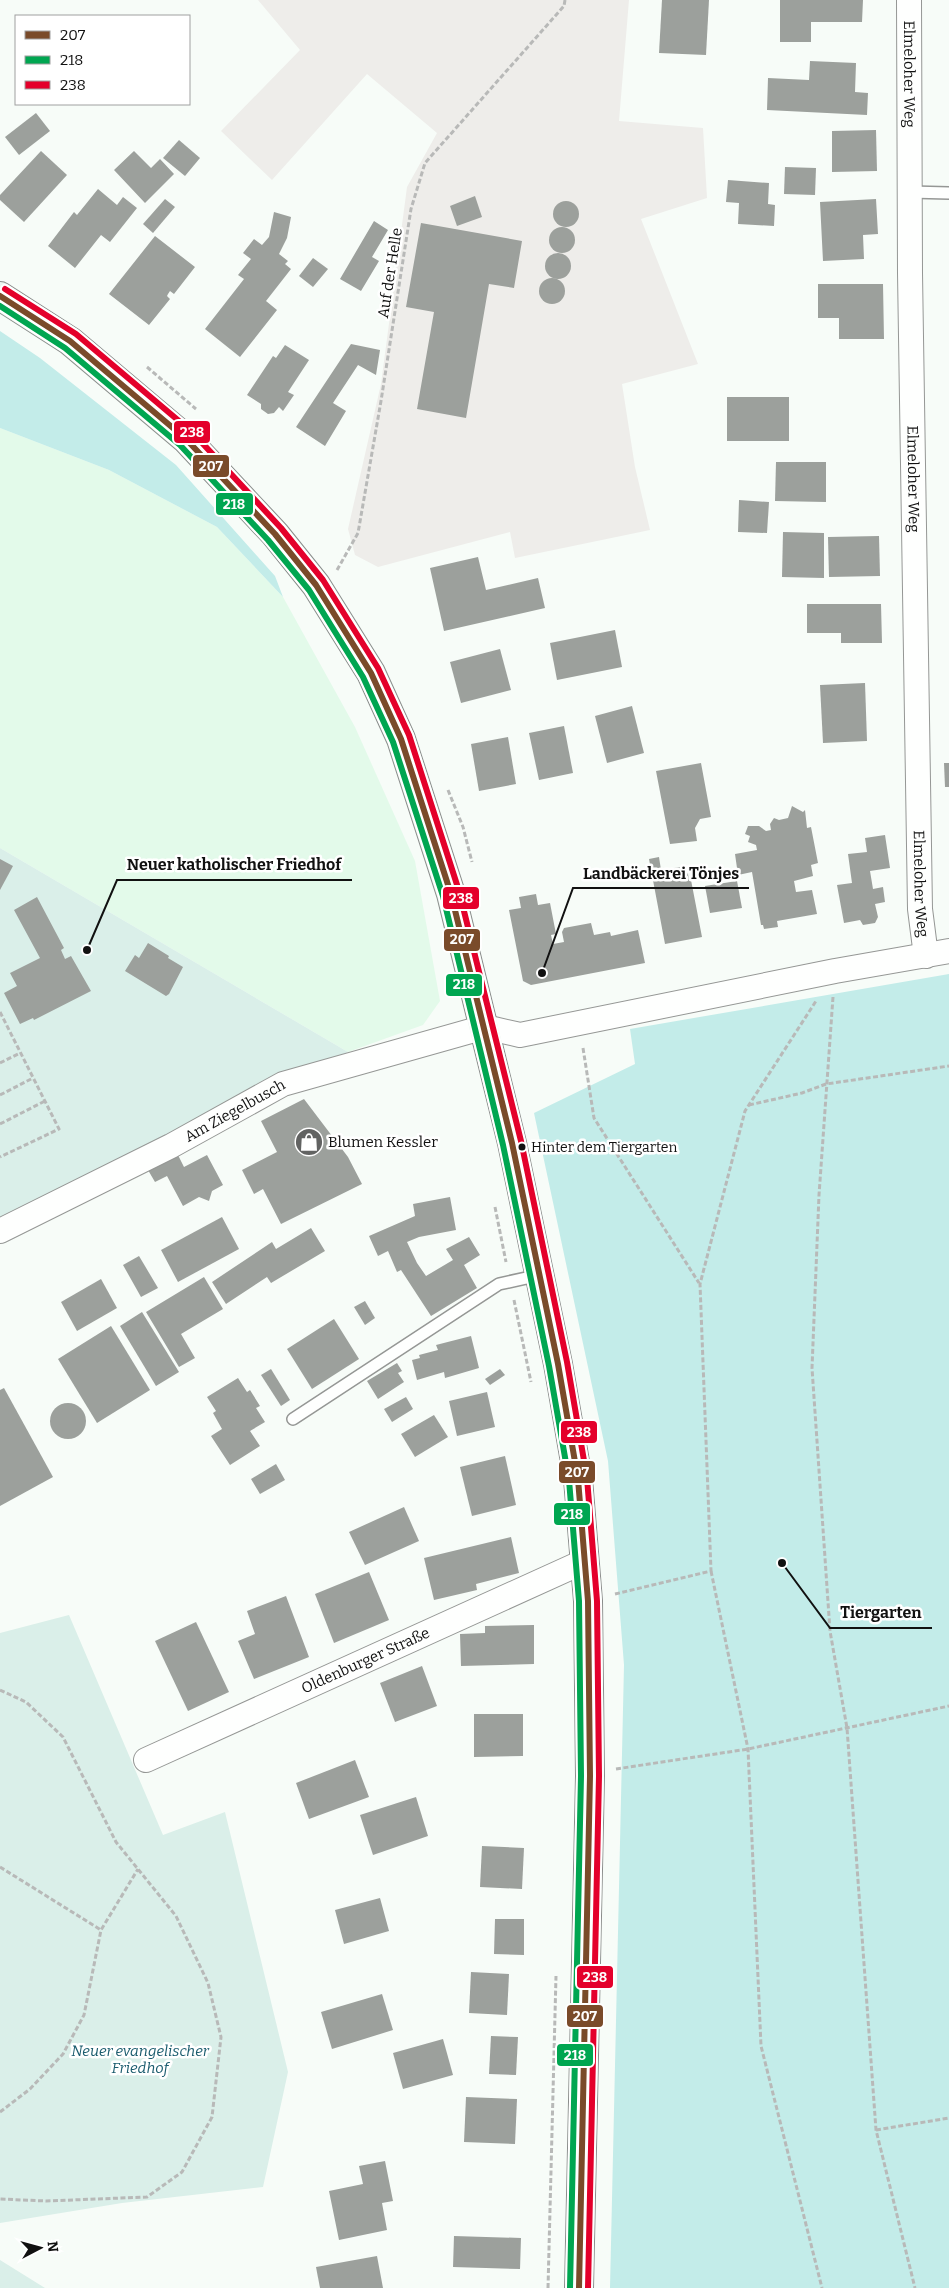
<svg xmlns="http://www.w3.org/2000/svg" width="949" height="2288" font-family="Bitter,serif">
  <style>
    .industrial { fill: #eeedea }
    .farmland { fill: #e3faea }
    .forest { fill: #c3ece9 }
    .cemetery { fill: #daefe9 }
    .building { fill: #9ca09c }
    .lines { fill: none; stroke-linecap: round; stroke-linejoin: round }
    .service-casing { stroke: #959795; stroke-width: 14 }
    .minor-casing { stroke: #959795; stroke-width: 26 }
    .secondary-casing { stroke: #8b8d8c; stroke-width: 30 }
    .path { stroke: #b8b9b8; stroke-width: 3; stroke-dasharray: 5 2.5; stroke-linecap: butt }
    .service { stroke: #fefffe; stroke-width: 11 }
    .minor { stroke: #fefffe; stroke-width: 24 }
    .secondary { stroke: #ebf6ef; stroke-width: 28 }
    .bus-1-casing { stroke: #fff; stroke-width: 10 }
    .bus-2-casing { stroke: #fff; stroke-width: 10 }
    .bus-3-casing { stroke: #fff; stroke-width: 10 }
    .bus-1 { stroke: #7a4b2a; stroke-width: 6 }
    .bus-2 { stroke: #00a651; stroke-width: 6 }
    .bus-3 { stroke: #e4002b; stroke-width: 6 }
    .bus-dot { fill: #111; stroke: #fff; stroke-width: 2 }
    .labels { text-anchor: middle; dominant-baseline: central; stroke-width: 5; stroke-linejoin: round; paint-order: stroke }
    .bus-label { font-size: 14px; fill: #111; stroke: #fff; text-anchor: start }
    .street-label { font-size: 15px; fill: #111; stroke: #fff }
    .poi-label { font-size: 15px; fill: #111; stroke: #fff; text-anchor: start }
    .park-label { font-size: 15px; font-style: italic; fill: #1b5c6e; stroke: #fff }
    .leader { fill: none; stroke: #111; stroke-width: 2 }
    .callout-dot { fill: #111; stroke: #fff; stroke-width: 2 }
    .callout-label { font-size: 16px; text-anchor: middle; font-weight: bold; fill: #111; stroke: #fff; stroke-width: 5; stroke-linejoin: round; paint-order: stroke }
    .line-badge { stroke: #fff; stroke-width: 2 }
    .badge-label { font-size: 14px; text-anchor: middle; font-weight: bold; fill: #fff }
  </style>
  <rect width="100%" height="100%" fill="#f7fcf8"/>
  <polygon class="industrial" points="258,0 629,0 619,121 703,128 707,198 641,219 698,364 622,384 635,467 650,530 515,558 510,532 378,567 355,555 348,529 381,384 407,187 437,133 367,74 272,180 221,131 300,50"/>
  <polygon class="farmland" points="0,428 109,470 217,527 283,597 355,727 415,861 440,1001 423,1025 348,1052 0,848"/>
  <g class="forest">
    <polygon points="0,331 40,358 176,465 275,576 283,597 217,527 109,470 0,428"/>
    <polygon points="949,974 949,2288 610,2288 624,1665 608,1461 534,1113 635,1064 630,1029"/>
  </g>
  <g class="cemetery">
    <polygon points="0,848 348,1052 0,1226"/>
    <polygon points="69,1615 163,1835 225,1812 288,2072 263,2187 122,2203 0,2223 0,1633"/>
    <polygon points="0,2260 45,2288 0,2288"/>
  </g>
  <g class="building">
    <polygon points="662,0 709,0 706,55 659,53"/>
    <polygon points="780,0 863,0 862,22 811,22 811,42 780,42"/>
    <polygon points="810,61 856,63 855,92 868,93 867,115 767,110 768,78 809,80"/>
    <polygon points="36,113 50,131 19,155 5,137"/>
    <polygon points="876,130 877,171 832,172 832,131"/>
    <polygon points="179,140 200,158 185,176 163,158"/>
    <polygon points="41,151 67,175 24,222 0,200 0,195"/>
    <polygon points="134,151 151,168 160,159 174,174 145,203 114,170"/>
    <polygon points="785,167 816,168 815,195 784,194"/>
    <polygon points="728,180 769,183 768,204 775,205 774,226 738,224 739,203 726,202"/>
    <polygon points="98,189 117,205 123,197 137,208 110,242 101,235 75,268 48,246 74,212 77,215"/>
    <polygon points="475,196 482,217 457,226 450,206"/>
    <polygon points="165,199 175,207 153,233 143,224"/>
    <polygon points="876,199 878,234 863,235 864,259 823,261 820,202"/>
    <circle cx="566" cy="214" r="13"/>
    <polygon points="274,212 291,217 287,238 279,254 288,261 285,264 291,269 266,301 277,310 240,357 205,329 244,279 238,275 251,259 243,253 254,239 262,245 269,237"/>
    <polygon points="374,221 388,230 372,257 379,261 361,291 340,279"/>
    <polygon points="421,223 522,241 514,288 489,284 466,418 417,409 434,312 406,307"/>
    <circle cx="562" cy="240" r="13"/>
    <polygon points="155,236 195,267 174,294 170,291 168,294 167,296 170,299 149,325 109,294"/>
    <circle cx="558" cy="266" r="13"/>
    <polygon points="313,258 328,269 313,287 299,276"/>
    <circle cx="552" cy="291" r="13"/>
    <polygon points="818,284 883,284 884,339 839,339 839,318 818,318"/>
    <polygon points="351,344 380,350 376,375 358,365 333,403 346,411 325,446 296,427"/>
    <polygon points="285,345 309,360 288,392 294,395 283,411 279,407 274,413 268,414 261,409 261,404 247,395 273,356 276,358"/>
    <rect x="727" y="397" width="62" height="44"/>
    <polygon points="776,462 826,462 826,502 775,501"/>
    <polygon points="739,500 769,502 767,533 738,532"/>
    <polygon points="783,532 824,533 824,578 782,577"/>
    <polygon points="879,536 880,576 829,577 828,537"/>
    <polygon points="478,557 486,590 538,578 545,608 444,631 430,568"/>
    <polygon points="807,604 881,604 882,643 841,643 841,633 807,633"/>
    <polygon points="615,630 622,667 557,680 550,643"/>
    <polygon points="500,649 511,690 461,703 450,662"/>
    <polygon points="865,683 867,741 823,743 820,685"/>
    <polygon points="632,706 644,753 607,763 595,716"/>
    <polygon points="564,726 573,773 539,780 529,733"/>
    <polygon points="508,737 516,784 479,791 471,744"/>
    <polygon points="701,763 711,817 700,819 695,828 697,841 670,844 656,771"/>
    <polygon points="944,763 949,763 949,787 945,787"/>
    <polygon points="792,806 803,812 805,810 807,828 811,827 818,863 811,865 813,876 794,881 796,892 812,890 817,914 777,921 778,927 764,929 763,925 761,925 752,872 738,875 735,854 757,850 756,845 748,842 750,836 745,834 748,826 759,826 766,831 771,830 770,824 774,818 779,820 788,818"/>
    <polygon points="885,835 890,868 870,871 873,889 883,887 885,902 875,904 878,917 875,923 863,925 860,920 844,923 837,885 852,883 848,854 867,852 865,838"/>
    <polygon points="659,857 661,870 681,867 688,874 689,881 691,880 702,937 665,944 649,859"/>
    <polygon points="0,859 13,866 0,890"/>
    <polygon points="737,881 742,908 710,913 705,886"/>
    <polygon points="536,894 538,905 550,903 556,934 551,935 553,944 564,942 562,932 564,928 591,923 594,935 610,932 611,936 638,930 645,963 531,985 523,981 509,910 521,908 519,897"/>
    <polygon points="37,897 64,948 61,950 65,959 71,956 91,991 34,1020 33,1018 20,1024 4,993 17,986 10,973 40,958 14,910"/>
    <polygon points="148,943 169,956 168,958 183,967 169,994 166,996 125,971 135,955 139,958"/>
    <polygon points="304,1099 348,1157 362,1184 281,1224 263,1189 254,1194 242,1170 277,1152 261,1121"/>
    <polygon points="178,1155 184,1167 207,1155 223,1185 212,1191 209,1201 199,1197 183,1206 167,1176 155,1182 148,1170"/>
    <polygon points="450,1197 456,1230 419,1237 407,1242 417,1263 426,1276 453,1260 446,1249 469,1237 480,1255 464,1265 477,1288 431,1316 401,1270 397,1272 388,1251 378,1256 369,1236 415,1216 413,1204"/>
    <polygon points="222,1217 239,1249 178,1282 161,1250"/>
    <polygon points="311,1228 325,1251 271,1283 267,1277 226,1304 212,1282 272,1242 276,1249"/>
    <polygon points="139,1256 158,1288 141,1297 123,1265"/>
    <polygon points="204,1277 223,1309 181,1334 195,1358 179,1367 146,1312"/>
    <polygon points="101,1279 117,1308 77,1331 61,1302"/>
    <polygon points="365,1301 375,1318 365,1325 354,1307"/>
    <polygon points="142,1312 179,1372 156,1386 120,1326"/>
    <polygon points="334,1319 359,1359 312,1389 287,1349"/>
    <polygon points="111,1326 150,1390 97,1423 58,1359"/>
    <polygon points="471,1336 479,1368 445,1378 444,1372 417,1380 412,1360 420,1358 419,1355 438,1350 436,1345"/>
    <polygon points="397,1363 402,1371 398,1373 404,1382 378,1399 367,1381"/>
    <polygon points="271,1369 290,1400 281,1406 261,1375"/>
    <polygon points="500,1369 505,1375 490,1385 485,1379"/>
    <polygon points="238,1378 247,1392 250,1390 260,1406 256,1408 265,1422 250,1431 260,1446 230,1465 211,1436 222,1429 213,1413 216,1411 207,1397"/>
    <polygon points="4,1388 53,1477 0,1506 0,1390"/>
    <polygon points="487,1392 495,1427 457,1436 449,1401"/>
    <polygon points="406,1397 413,1409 392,1422 384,1409"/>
    <circle cx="68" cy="1421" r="18"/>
    <polygon points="434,1415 448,1437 415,1457 401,1434"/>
    <polygon points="505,1456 516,1505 472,1516 460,1467"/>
    <polygon points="276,1464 285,1480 260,1494 251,1479"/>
    <polygon points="404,1507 419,1541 365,1565 349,1532"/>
    <polygon points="511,1537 519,1573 476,1584 477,1590 434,1600 424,1558"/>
    <polygon points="369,1572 389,1620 334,1643 315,1594"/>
    <polygon points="286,1596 309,1657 254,1679 238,1641 255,1634 247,1611"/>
    <polygon points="196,1622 229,1692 188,1711 155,1641"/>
    <polygon points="534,1625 534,1664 461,1666 460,1634 485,1633 485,1626"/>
    <polygon points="422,1666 437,1706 395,1722 380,1683"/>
    <polygon points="474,1714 523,1714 523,1756 474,1757"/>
    <polygon points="355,1760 369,1797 309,1819 296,1783"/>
    <polygon points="416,1797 428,1836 373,1855 360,1815"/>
    <polygon points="482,1846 524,1848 522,1889 480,1887"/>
    <polygon points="380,1898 389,1931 344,1944 335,1910"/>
    <polygon points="495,1919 524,1919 524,1955 494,1954"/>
    <polygon points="471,1972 509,1974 507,2015 469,2013"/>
    <polygon points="382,1994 393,2030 332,2049 321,2012"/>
    <polygon points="491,2036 518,2037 516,2075 489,2074"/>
    <polygon points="443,2039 453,2075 403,2089 393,2053"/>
    <polygon points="466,2097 517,2099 515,2144 464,2142"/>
    <polygon points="385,2161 393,2201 382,2203 387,2230 339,2240 329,2191 363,2184 359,2166"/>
    <polygon points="454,2236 521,2238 520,2269 453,2267"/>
    <polygon points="377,2256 383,2288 320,2288 316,2267"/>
  </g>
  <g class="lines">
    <defs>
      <g id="service">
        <polyline points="910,192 949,193"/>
        <polyline points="293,1419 499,1284 540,1275"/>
      </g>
      <g id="minor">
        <path id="s1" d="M909,0l1,273 10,636 6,47"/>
        <path id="s2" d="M0,1231l171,-85 112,-62 202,-57 35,8 315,-64 114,-20"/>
        <path id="s3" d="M146,1760l439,-199"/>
      </g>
      <polyline id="secondary" points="0,296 70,341 186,439 275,534 316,585 371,673 401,739 451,894 512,1143 558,1364 578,1479 588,1601 590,1776 579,2288"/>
    </defs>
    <use href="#service" class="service-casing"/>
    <use href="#minor" class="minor-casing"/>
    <use href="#secondary" class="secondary-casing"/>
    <g class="path">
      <polyline points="147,367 196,409"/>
      <polyline points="337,570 358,533 381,401 411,209 425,163 564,6 565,0"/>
      <polyline points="448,790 463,827 472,862"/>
      <polyline points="833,997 819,1195 812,1368 830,1631 847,1728 876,2130 915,2288"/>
      <polyline points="0,1012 59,1129 0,1157"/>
      <polyline points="583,1048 594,1118 699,1283"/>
      <polyline points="0,1063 20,1053"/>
      <polyline points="0,1095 33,1078"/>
      <polyline points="749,1105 802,1093 826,1084 949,1066"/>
      <polyline points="0,1124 45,1101"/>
      <polyline points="495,1207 506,1262"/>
      <polyline points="514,1300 531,1382"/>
      <polyline points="711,1571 748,1749 761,2046 822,2288"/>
      <polyline points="615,1594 711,1571 700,1284 745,1111 816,1001"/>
      <polyline points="0,1690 26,1702 63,1737 116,1842 176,1916 208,1983 221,2037 212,2117 182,2172 147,2197 46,2201 0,2199"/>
      <polyline points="616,1769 748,1749 949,1706"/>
      <polyline points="0,1867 101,1930"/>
      <polyline points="0,2112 30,2089 63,2054 84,2015 101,1930 138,1869"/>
      <polyline points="876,2130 949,2118"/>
      <polyline points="548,2288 556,1976"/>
    </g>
    <use href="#service" class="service"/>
    <use href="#minor" class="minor"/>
    <use href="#secondary" class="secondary"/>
    <defs>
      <polyline id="bus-1" points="0,296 70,341 186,439 275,534 316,585 371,673 401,739 451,894 512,1143 558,1364 578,1479 588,1601 590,1776 579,2288"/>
      <polyline id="bus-2" points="0,306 65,348 180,445 268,540 309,590 363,677 393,742 443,896 503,1145 549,1366 569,1480 579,1601 581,1776 570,2288"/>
      <polyline id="bus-3" points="5,289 76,334 192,432 281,528 323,580 378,668 409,735 459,891 521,1141 567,1362 587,1478 597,1601 599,1776 588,2288"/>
    </defs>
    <use href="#bus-1" class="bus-1-casing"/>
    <use href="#bus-2" class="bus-2-casing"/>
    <use href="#bus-3" class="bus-3-casing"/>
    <use href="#bus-1" class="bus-1"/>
    <use href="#bus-2" class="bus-2"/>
    <use href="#bus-3" class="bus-3"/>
  </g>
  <defs>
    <symbol id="shop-disc" viewBox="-11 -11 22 22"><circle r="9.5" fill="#626362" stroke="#fff"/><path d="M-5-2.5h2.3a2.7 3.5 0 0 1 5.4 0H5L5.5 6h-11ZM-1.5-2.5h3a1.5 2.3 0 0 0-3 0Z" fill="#fff"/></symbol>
  </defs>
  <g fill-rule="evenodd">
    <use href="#shop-disc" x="293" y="1126" width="32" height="32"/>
  </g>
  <circle class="bus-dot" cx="522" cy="1147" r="4.5"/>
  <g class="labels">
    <g class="bus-label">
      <text x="531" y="1147">Hinter dem Tiergarten</text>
    </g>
    <g class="street-label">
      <text stroke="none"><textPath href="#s1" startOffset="74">Elmeloher Weg</textPath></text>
      <text transform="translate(390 273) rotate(-81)">Auf der Helle</text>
      <text stroke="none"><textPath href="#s1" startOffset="479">Elmeloher Weg</textPath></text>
      <text stroke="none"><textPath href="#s1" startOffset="884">Elmeloher Weg</textPath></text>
      <text stroke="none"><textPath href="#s2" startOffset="264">Am Ziegelbusch</textPath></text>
      <text stroke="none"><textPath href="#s3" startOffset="241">Oldenburger Straße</textPath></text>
    </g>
    <g class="poi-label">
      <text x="328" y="1142">Blumen Kessler</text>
    </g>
    <g class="park-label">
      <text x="140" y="2051">Neuer evangelischer<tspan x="140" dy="17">Friedhof</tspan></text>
    </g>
  </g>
  <path class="leader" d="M87 950L117 880H352M542 973L573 888H749M782 1563L830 1628H932"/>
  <g class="callout-dot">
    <circle cx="87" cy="950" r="5"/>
    <circle cx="542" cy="973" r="5"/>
    <circle cx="782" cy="1563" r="5"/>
  </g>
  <g class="callout-label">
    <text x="234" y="870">Neuer katholischer Friedhof</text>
    <text x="661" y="879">Landbäckerei Tönjes</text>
    <text x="881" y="1618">Tiergarten</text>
  </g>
  <g class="line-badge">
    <rect x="173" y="420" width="38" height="24" rx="5" fill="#e4002b"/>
    <rect x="192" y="454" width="38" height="24" rx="5" fill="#7a4b2a"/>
    <rect x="215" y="492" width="39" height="24" rx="5" fill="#00a651"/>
    <rect x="442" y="886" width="38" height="24" rx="5" fill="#e4002b"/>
    <rect x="443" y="928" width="38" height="24" rx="5" fill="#7a4b2a"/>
    <rect x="445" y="973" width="38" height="24" rx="5" fill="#00a651"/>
    <rect x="560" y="1420" width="38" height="24" rx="5" fill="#e4002b"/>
    <rect x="558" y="1460" width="38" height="24" rx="5" fill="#7a4b2a"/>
    <rect x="553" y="1502" width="38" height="24" rx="5" fill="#00a651"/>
    <rect x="576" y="1965" width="38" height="24" rx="5" fill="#e4002b"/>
    <rect x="566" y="2004" width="38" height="24" rx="5" fill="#7a4b2a"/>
    <rect x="556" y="2043" width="38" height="24" rx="5" fill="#00a651"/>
  </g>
  <g class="badge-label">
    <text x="192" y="437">238</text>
    <text x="211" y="471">207</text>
    <text x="234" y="509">218</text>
    <text x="461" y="903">238</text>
    <text x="462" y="944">207</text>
    <text x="464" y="989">218</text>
    <text x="579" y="1437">238</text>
    <text x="577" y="1477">207</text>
    <text x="572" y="1519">218</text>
    <text x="595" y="1982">238</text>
    <text x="585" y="2021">207</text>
    <text x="575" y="2060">218</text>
  </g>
  <rect x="15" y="15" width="175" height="90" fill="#ffffff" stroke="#a0a0a0"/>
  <rect x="25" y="31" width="25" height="8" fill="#7a4b2a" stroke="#a0a0a0"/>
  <text x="60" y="40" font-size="15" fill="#111111">207</text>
  <rect x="25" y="56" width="25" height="8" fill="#00a651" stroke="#a0a0a0"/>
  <text x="60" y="65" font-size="15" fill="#111111">218</text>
  <rect x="25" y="81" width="25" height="8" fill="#e4002b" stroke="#a0a0a0"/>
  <text x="60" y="90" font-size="15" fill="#111111">238</text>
  <g transform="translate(40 2248) rotate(84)" stroke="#ffffff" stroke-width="4" paint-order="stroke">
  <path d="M0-4L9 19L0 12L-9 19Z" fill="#111111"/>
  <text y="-8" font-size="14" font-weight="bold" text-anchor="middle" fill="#111111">N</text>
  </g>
</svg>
